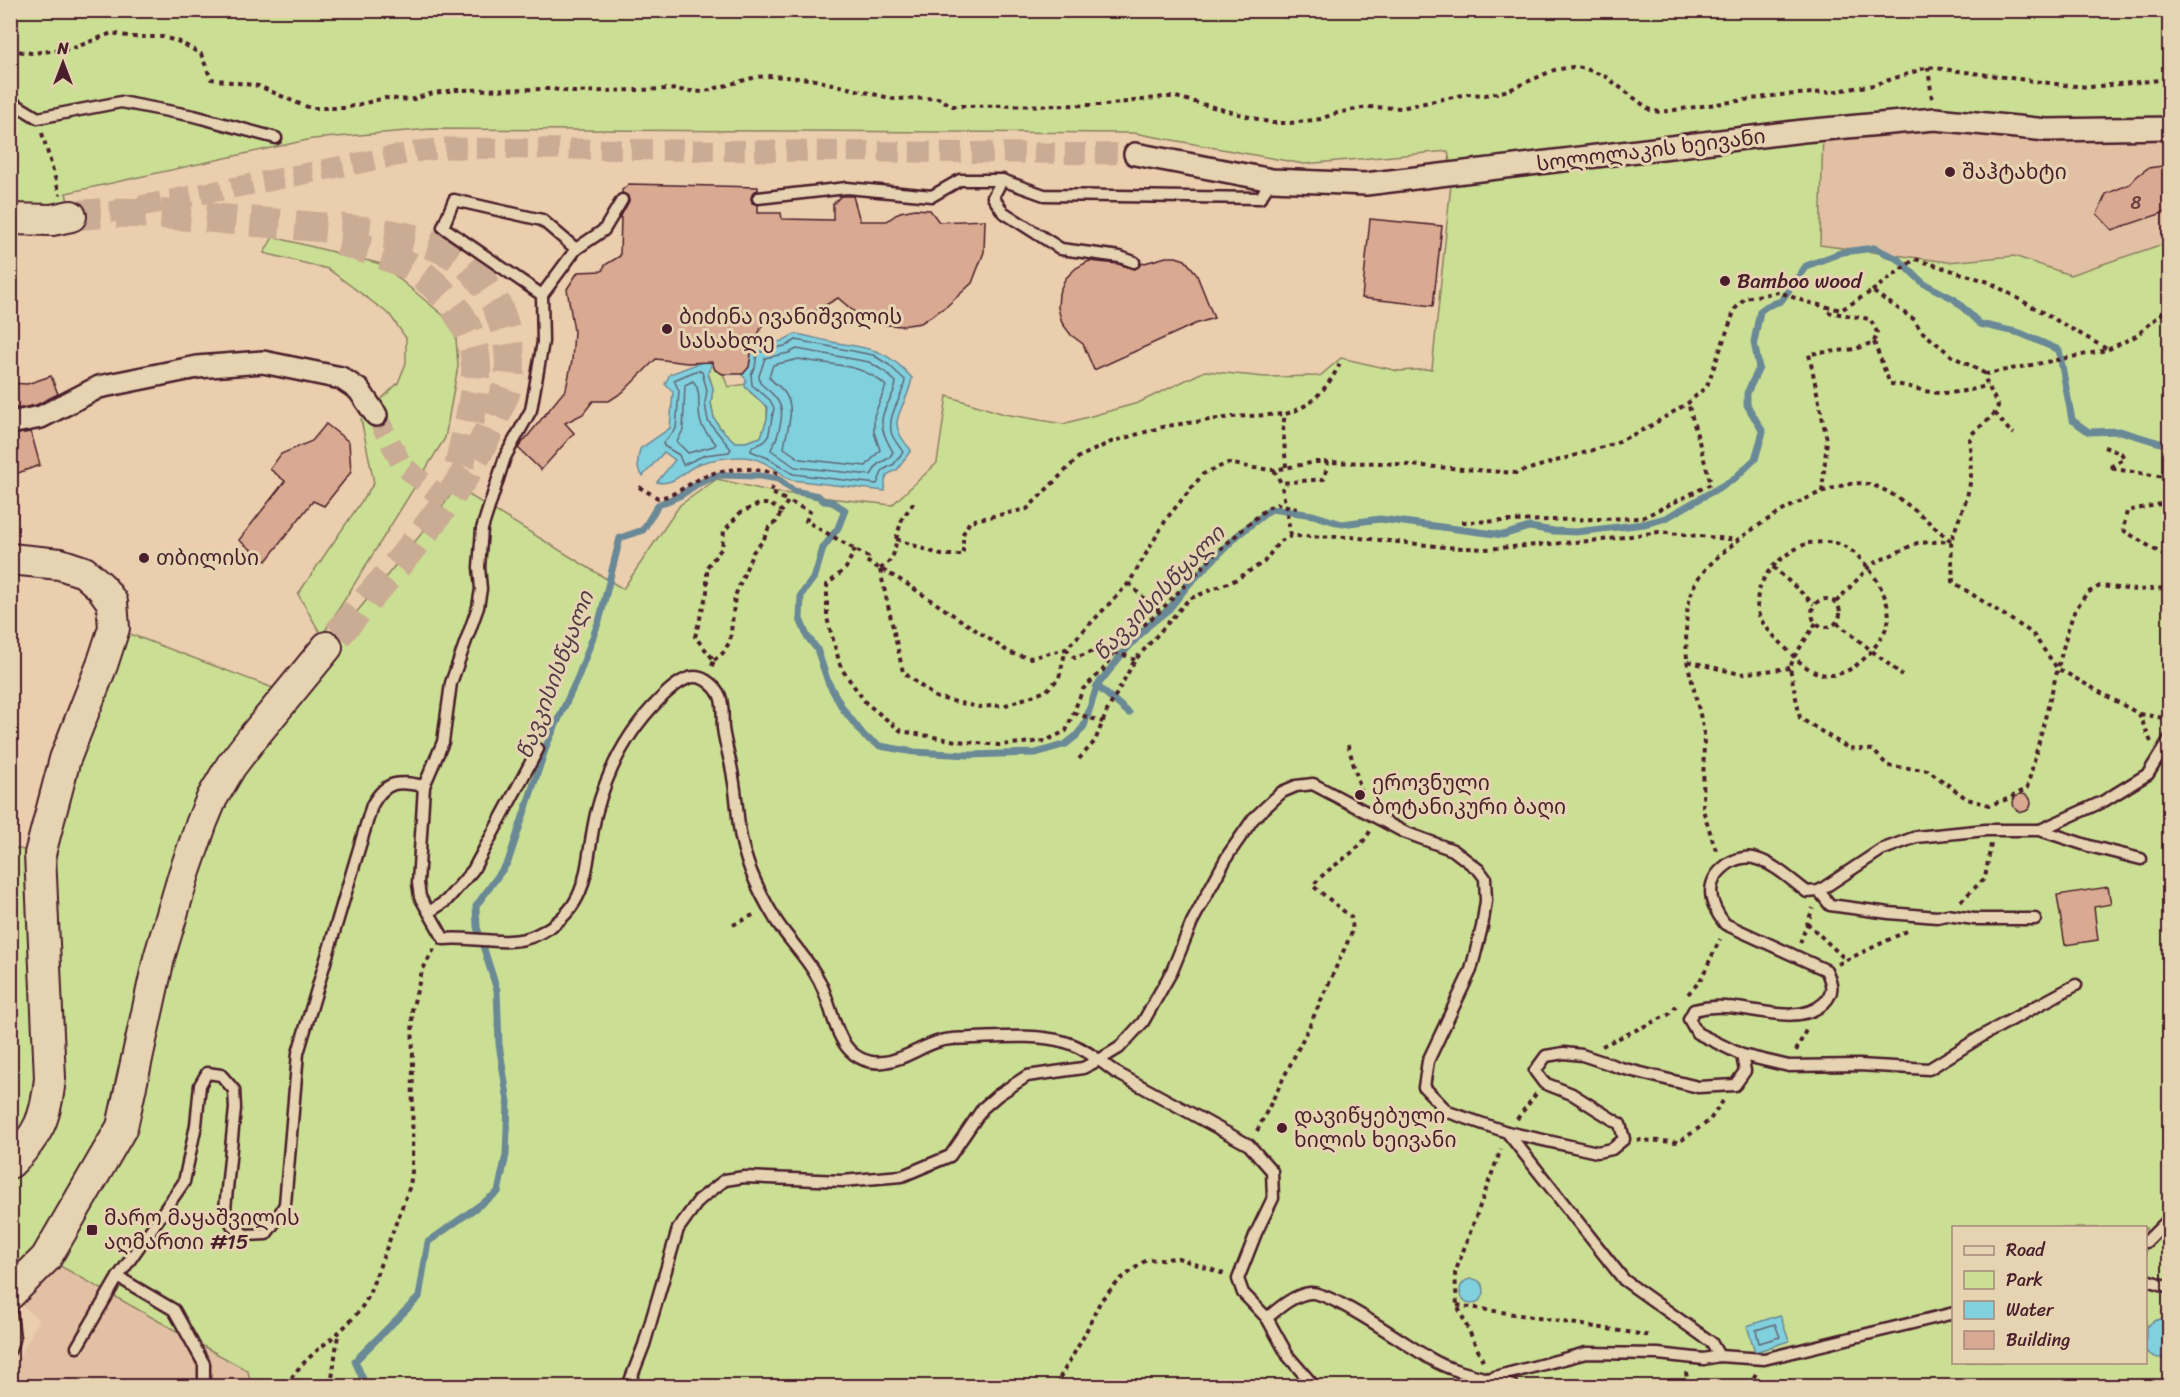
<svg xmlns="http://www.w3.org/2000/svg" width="2180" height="1397" font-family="Sriracha,'Noto Sans Georgian',sans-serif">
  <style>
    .built { fill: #e2c0a3 }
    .green { fill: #cbdf94; stroke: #8a7f60; stroke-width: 1.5; fill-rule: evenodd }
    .water { fill: #81d0de; stroke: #6b8996; stroke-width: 1.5 }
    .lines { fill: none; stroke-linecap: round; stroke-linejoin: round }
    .shore { stroke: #606673; stroke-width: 1.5 }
    .stream { stroke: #6b8996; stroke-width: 7 }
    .building { fill: #d9aa91; stroke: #4a1f2b; stroke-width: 1.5 }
    .street-tunnel { stroke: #caab93; stroke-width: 21; stroke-dasharray: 21 10; stroke-linecap: butt }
    .secondary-tunnel { stroke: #caab93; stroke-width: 30; stroke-dasharray: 30 15; stroke-linecap: butt }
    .lane-casing { stroke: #4a1f2b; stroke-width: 15 }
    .street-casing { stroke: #4a1f2b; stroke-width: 26 }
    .secondary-casing { stroke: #4a1f2b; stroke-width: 34 }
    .path { stroke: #4a1f2b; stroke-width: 4; stroke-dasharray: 4.5 4.5; stroke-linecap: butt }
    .lane { stroke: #e5d3b1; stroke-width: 10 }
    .street { stroke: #e5d3b1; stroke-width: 21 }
    .secondary { stroke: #e5d3b1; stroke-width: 30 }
    .path-bridge { stroke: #4a1f2b; stroke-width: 4; stroke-dasharray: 4.5 4.5; stroke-linecap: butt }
    .poi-dot { fill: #4a1f2b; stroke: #e5d3b1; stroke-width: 2 }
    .labels { text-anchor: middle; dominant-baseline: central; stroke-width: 6; stroke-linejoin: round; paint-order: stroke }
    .number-label { font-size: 18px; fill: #6e4244 }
    .street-label { font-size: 21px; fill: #4a1f2b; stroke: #e5d3b1 }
    .poi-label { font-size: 21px; fill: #4a1f2b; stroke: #e5d3b1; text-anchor: start }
    .water-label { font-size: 22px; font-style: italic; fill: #523a46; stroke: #e5d3b1 }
  </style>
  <rect width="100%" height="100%" fill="#eacead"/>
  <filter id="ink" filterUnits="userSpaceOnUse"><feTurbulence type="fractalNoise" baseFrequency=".0167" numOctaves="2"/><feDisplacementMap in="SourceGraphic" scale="12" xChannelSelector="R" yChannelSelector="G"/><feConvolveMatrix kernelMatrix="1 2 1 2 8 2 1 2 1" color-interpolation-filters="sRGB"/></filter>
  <g filter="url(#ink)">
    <g class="built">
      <polygon points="2169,127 2169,242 2070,275 2014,256 1948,262 1820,246 1823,129"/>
      <polygon points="46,1258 249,1372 251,1386 11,1386 11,1373 39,1320 11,1296"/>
    </g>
    <g class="green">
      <path d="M11,11h2158v116l-346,2 -3,116 128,17 66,-6 56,19 99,-33v1144h-1918l-3,-15 -202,-113 -35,36v-447l29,7 74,-226 175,66 147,-178 20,-29 167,102 57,-84 37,-26 56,13 119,13 45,-42 10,-67 57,18 59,10 75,-21 67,-32 60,6 55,-1 21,-18 57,13 34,-2 20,-195 -4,-23 -144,13 -170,-31 -704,-4 -118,10 -246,54 5,23 -60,3zM1954,1228h192v134h-192z"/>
      <polygon points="273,237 381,264 455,325 458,366 445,438 322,636 298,594 374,483 361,419 398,383 406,363 406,338 390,315 328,269 264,253"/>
      <polygon points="712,362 715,370 723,374 728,387 746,384 750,392 767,406 767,419 761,437 746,442 735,442 720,428 714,418 711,403 713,388 708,372"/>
    </g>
    <g class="water">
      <path d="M795,334c12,1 25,6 37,8 36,6 54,6 80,36 -6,35 -30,40 -1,72l-14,20 -9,4 -3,7v10l-93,-11c-6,-1 -7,-4 -11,-7 -11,-8 -25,-16 -38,-16 -14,0 -29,2 -42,6 -15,5 -27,24 -44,19l18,-22 -11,-8 -21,24c-8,-8 -5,-17 -3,-27l30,-21 3,-36 -8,-8 5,-10 32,-12h10l-4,12 5,14 -2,15 3,15 6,10 15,14h11l15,-5 6,-18 1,-11 -23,-21 1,-8 -4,-4 7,-8 3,-20 30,-6z"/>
      <circle cx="1472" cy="1291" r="12"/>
      <polygon points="1780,1315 1789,1341 1755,1352 1747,1326"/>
      <path d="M2160,1319l9,3v35c-9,3 -16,1 -23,-6v-24l8,-6z"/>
    </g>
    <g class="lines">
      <g class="shore">
        <path d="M796,340l77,15 16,10 16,15c-2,18 -17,32 -14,51 1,8 8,14 12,21l-9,12 -11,6 -6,14 -84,-10 -25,-16 -17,-7 1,-4 12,-5 4,-4 6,-30 -4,-8 -18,-15 -1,-11 4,-6 2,-15 31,-8z"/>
        <path d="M797,349l72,13 16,10 11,10c-1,13 -10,21 -13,33 -4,13 4,26 10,37l-4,6 -11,6 -7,11 -76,-8 -24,-17c1,-4 4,-8 6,-13 9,-29 6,-35 -17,-54l-1,-7 6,-18 24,-5z"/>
        <path d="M799,359c32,7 62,3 87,27l-12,30v16l6,18 -14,16 -66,-7 -16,-11c2,-17 12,-37 2,-53 -4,-8 -12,-11 -17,-18l4,-12z"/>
        <polygon points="698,370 702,372 707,390 705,403 708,421 731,449 729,452 705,455 683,465 679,455 664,446 663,443 676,429 679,391 674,380"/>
        <path d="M693,381c10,11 3,28 8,42 3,9 10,14 15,21l-2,2 -26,7 -11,-11 6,-12 2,-45z"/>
        <polygon points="1775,1324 1780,1337 1759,1343 1756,1330"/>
      </g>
      <g class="stream">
        <polyline points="1097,686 1129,713"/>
        <polyline points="366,1386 355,1361 419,1297 428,1242 498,1192 506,1155 508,1102 499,1044 497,990 477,927 476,906 508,862 547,744 578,677 600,618 620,538 643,530 658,505 681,495 697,484 719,475 761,476 778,479 794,491 818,496 824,501 832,502 845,510 838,528 823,548 815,576 801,595 800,619 807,636 817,649 828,682 843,709 865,737 880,746 914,752 969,755 1036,753 1066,744 1076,736 1084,726 1097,686 1122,654 1148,626 1169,609 1188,585 1238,535 1271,509 1313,515 1342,524 1380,519 1503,535 1529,527 1554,531 1576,532 1644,524 1666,518 1734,479 1755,459 1763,432 1747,405 1747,393 1759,368 1754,342 1760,311 1767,306 1781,301 1806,266 1843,252 1874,248 1898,259 1923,283 1954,299 1980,324 2020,333 2059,350 2072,420 2089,432 2120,431 2170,446"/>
      </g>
    </g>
    <g class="building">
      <polygon points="2169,165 2169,211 2112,230 2097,214 2106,194 2130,184 2136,177 2148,168"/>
      <polygon points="629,184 758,187 758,190 753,192 751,198 752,203 758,205 758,213 781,213 782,219 833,220 833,204 841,196 853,196 860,221 887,221 900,212 915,209 930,210 939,222 985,220 984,252 972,283 947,306 921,323 901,326 880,324 857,314 838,298 794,323 779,318 763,324 752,347 749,367 743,374 723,374 715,370 712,362 687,363 656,359 623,392 609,401 593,401 583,414 565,423 574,433 541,470 518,448 566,389 572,361 574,331 567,289 578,272 602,271 605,265 620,256 621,216 629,201 628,196 622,193 622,190"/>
      <polygon points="1370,219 1442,226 1433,306 1362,298"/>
      <polygon points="1166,257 1176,257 1185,260 1196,273 1214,318 1195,324 1094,370 1083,344 1071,335 1062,323 1058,308 1059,293 1065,279 1076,268 1089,261 1118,264 1135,269 1141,264"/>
      <polygon points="51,376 58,394 36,405 17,409 10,399 10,383 27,384"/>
      <polygon points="326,424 349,442 351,472 324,506 313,501 266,561 239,540 285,481 270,469 281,454 312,441"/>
      <polygon points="31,432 40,465 10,476 10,435"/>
      <circle cx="2022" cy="803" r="9"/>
      <polygon points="2108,887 2111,904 2094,907 2098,940 2065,945 2057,895"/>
    </g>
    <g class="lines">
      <g class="street-tunnel">
        <polyline points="110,212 420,151 445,148 1135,154"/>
        <polyline points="376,415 402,465 446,501"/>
      </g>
      <g class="secondary-tunnel">
        <path d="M71,216c61,-8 125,1 186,6 28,2 57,5 86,7 37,4 75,6 109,25 41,22 65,85 56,130 -2,8 -7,17 -10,25 -32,86 -113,168 -171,238"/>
        <path d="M340,241c23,7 57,16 77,30 30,21 58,56 59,94 1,35 -11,70 -17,104"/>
      </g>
      <defs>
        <g id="lane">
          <polyline points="10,101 38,118 121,102 194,116 276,138"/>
          <polyline points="1002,180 993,197 1003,212 1061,249 1120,257 1134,262"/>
          <polyline points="758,198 847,188 932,196 960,180 1002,180 1044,195 1260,198 1272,180"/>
          <polyline points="576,249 604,230 622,200"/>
          <path d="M542,295l-99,-68 11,-27 88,20 34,29 -34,46 1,47 -12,68 -26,47 -23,72 -3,38 2,22 -3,18 -27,76 -8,59 -19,44 -6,97 2,14 24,42c30,-3 65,9 92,-4 57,-27 48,-70 60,-121 11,-43 31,-82 63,-114 8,-8 23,-23 36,-23 10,0 21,10 25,19 4,10 2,22 3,32 2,17 8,33 10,49 3,16 4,32 6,49 4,33 20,67 38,96 12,18 28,34 39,53 14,21 15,50 30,71 9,12 23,18 38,16 20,-2 37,-16 56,-21 10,-3 22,-2 32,-3 31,-1 64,-4 93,4 13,3 23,11 34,18l20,-12 24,-26 29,-51 20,-49 36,-67 25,-36 29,-27 14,-6 17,-2 91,48 49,18 26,20 6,8 1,23 -4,26 -11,43 -43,91 -4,26 24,25 59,20 117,148 87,62 8,14"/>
          <polyline points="2040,830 2104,801 2148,774 2170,738"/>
          <polyline points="1819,891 1830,905 1889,913 1937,917 1947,915 1974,919 2035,919"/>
          <polyline points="429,912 446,901 473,870 538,749"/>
          <polyline points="1742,1055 1789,1066 1859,1065 1929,1069 1987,1033 2076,985"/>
          <path d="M1507,1132l90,20 15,-3 12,-10 -4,-15 -48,-30 -28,-11 -9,-12 11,-15 18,-3 18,2 39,13 77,19 37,-2 10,-14 -3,-16 -45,-22 -8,-14 5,-9c11,-3 21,-4 32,-3 31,1 73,19 98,-4 11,-11 8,-20 2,-33l-101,-46c-18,-23 -21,-45 6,-62 7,-4 18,-6 26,-3 19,6 35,22 50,33l12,-1 62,-41 35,-13 70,-7h54l49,16 52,13"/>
          <polyline points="2146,1242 2170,1218"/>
          <polyline points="118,1277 174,1310 204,1364 204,1386"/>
          <polyline points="2146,1280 2170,1287"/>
          <polyline points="10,1305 14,1338 10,1350"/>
          <polyline points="1267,1318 1288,1356 1314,1386"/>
          <path d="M77,1347l41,-70 66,-95 12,-57 4,-40 7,-12 14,2 13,15 1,18 -10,101 7,16 13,10 21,-1 11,-15 8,-15 13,-151 74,-248c14,-25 26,-24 52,-19"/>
          <polyline points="1491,1378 1586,1353 1658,1354 1704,1359 1719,1356 1764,1359 1954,1313"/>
          <path d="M628,1386l16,-41 34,-116 21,-29 26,-20 19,-3 98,4 60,-5 48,-20 33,-48 15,-13 29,-19 56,-8 16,-8 16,12 134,73 23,26 1,27 -17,35 -18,46 5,14 24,25c12,-10 26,-23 43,-25 21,-2 98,53 121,66 25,15 55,18 82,27"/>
        </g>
        <g id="street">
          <polyline points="1135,154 1272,180 1366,184 1803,131 1935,119 2047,130 2170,128"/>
          <polyline points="10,423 41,417 99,387 197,367 263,362 341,378 359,390 376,415"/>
        </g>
        <g id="secondary">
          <polyline points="10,219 52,220 71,216"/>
          <path d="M10,559l50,5 24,8 17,15 11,15 2,26 -12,37 -37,94 -25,95 10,224c-4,40 -11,57 -40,85"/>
          <polyline points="10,1294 46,1258 122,1127 159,958 184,874 202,822 212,798 231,766 254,736 327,647"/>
        </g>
      </defs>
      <use href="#lane" class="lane-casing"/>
      <use href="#street" class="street-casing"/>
      <use href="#secondary" class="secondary-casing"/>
      <g class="path">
        <polyline points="10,50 31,53 71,49 112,33 132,37 163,37 180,42 201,54 211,79 259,86 297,103 311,108 345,108 385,98 411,100 433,93 456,90 552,89 573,92 668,89 702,92 756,77 772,76 811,79 894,99 938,98 953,106 1105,105 1163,97 1176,97 1272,123 1290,123 1321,119 1333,114 1367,107 1401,108 1467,94 1485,95 1497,93 1509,90 1554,70 1573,67 1583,68 1605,76 1650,110 1660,112 1780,95 1830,92 1874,85 1928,67 2064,85 2090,87 2170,79"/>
        <polyline points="1928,67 1932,99"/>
        <polyline points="42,133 60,195"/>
        <polyline points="1872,291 1915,259 1989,282 2107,349"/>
        <path d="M1874,342l16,42c18,0 34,9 51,9 15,0 33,-3 47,-8"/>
        <polyline points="1995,413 2008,429 2014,434"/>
        <polyline points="2104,447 2121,453 2124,458 2109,468 2170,478"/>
        <path d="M1286,467l-3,-41 2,-12c27,-7 42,-26 55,-50"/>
        <polyline points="1274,470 1281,483 1324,479 1328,462"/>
        <path d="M639,487l19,11c14,-2 22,-8 34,-15 27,-17 56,-16 86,-10"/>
        <polyline points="773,487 770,492 788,501"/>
        <polyline points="1822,492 1827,440 1809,354 1855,349 1874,342 1877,332 1870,319 1827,312 1827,307"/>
        <polyline points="2170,502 2127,511 2123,530 2170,559"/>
        <polyline points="1462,522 1642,518 1711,484 1688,403"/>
        <polyline points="896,539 902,519 914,502"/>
        <path d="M1808,543c9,0 19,-2 27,0 26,4 62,58 52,83 -11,26 -43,61 -74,45 -12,-6 -22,-17 -31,-27 -8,-8 -23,-22 -24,-33 -6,-32 23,-57 50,-68z"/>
        <polyline points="855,549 846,568 827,585 827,618 841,668 866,703 901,731 956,741 999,745 1045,741 1066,731 1083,689 1103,670 1114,651 1160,611 1217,552 1267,508 1277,504 1297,508"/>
        <polyline points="1773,567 1814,604"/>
        <path d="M880,569c13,-9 15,-15 16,-30l45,16h22v-21l7,-13 57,-12 52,-52 32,-15 55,-16 66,-9 53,-3"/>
        <polyline points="880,570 903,672 935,697 978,707 1006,705 1046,691 1059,678 1066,649"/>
        <polyline points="1129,583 1141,596 1160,611"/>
        <circle cx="1826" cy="613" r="14"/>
        <polyline points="1836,602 1872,564 1917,543 1950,541"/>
        <polyline points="1816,623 1794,657 1790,668 1800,718 1848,748 1873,750 1888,766 1928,770 1967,799 1989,805 2008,799 2027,788 2068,629 2075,610 2087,593 2100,586 2136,590 2165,588 2170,586"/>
        <polyline points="1837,623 1902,675"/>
        <polyline points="1066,649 1075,658 1099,649 1122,654 1135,660"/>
        <polyline points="714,660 723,653 730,641 735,596 753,552 763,541 769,527 776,522 782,511"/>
        <polyline points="1687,661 1704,731 1703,810 1717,854"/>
        <polyline points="712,666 714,660 695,637 707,592 707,567 722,548 724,531 740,513 759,504 769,504 782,511 788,501 810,512 806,521 868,557 866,561 904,582 1010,653 1030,658 1066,649 1129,583 1167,518 1203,474 1228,463 1254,468 1274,470 1316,462 1383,463 1516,473 1613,444 1647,428 1688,403 1707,386 1735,309 1745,298 1779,292 1806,302 1841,310 1872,291 1915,320 1920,330 1952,356 1986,374"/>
        <path d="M1790,668l-50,6 -53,-13c-1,-24 -3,-50 6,-73 16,-39 132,-113 175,-104 28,6 61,39 83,57"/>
        <polyline points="1074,713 1103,722"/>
        <polyline points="2140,714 2170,719"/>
        <path d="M2151,742l-12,-28 -82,-46 -25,-35 -79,-51 -2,-41 16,-44 4,-18 -1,-43c10,-11 23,-16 28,-30l-13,-27 1,-5 121,-24 29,-14 34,-30"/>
        <polyline points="1348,745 1361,791"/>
        <polyline points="1079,759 1095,741 1107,711 1135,660 1189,599 1235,580 1264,562 1279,542 1291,536 1351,537 1445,547 1485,549 1602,540 1659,532 1739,540"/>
        <polyline points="1961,901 1985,878 1991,844"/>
        <polyline points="1807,923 1846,960"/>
        <polyline points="733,925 755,914"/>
        <polyline points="1800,943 1813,908"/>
        <polyline points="1838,964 1907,931"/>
        <polyline points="1688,994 1700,981 1720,939"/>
        <polyline points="1602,1046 1668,1015 1676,1006"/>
        <polyline points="1796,1051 1807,1028"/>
        <polyline points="1517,1119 1536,1094"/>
        <path d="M1257,1131l51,-102 45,-99 -2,-13 -38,-31c15,-21 45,-31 57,-55"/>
        <polyline points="1637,1140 1679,1142 1709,1121 1723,1101"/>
        <polyline points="1457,1305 1652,1336"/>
        <polyline points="1483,1361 1457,1305 1455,1273 1501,1149"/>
        <polyline points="1686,1372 1688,1386"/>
        <path d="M287,1386c16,-34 61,-51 81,-89l42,-111 2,-15 1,-112 -1,-49 10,-39 12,-22"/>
        <polyline points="331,1386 338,1335"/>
        <polyline points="1055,1386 1083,1338 1101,1300 1122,1278 1146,1260 1178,1258 1224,1274"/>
        <polyline points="1750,1386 1756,1373"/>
      </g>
      <use href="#lane" class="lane"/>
      <use href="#street" class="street"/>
      <use href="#secondary" class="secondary"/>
      <polyline class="path-bridge" points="1282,487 1291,536"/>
    </g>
  </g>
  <g class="poi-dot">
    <circle cx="1950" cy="172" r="6"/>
    <circle cx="1725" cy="281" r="6"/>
    <circle cx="667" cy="329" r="6"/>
    <circle cx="144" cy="558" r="6"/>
    <circle cx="1360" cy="795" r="6"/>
    <circle cx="1282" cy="1128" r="6"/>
    <rect x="86" y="1224" width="12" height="12" rx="3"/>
  </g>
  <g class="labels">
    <g class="number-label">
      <text x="2136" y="203">8</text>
    </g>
    <g class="street-label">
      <text transform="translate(1651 150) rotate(-7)">სოლოლაკის ხეივანი</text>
    </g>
    <g class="poi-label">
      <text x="1962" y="172">შაჰტახტი</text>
      <text x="1737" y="281">Bamboo wood</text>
      <text x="679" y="317">ბიძინა ივანიშვილის<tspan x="679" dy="24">სასახლე</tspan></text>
      <text x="156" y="558">თბილისი</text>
      <text x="1372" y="783">ეროვნული<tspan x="1372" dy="24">ბოტანიკური ბაღი</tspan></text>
      <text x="1294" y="1116">დავიწყებული<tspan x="1294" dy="24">ხილის ხეივანი</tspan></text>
      <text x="104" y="1218">მარო მაყაშვილის<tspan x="104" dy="24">აღმართი #15</tspan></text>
    </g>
    <g class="water-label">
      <text transform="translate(1159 593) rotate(-46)">წავკისისწყალი</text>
      <text transform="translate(555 675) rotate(-69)">წავკისისწყალი</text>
    </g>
  </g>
  <rect width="2180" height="1397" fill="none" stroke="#e5d3b1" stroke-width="36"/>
  <rect x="18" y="18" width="2144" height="1361" fill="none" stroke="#4a1f2b" stroke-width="2" filter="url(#ink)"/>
  <rect x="1952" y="1226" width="195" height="138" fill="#e5d3b1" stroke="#a78b7b" stroke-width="1.5"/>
  <rect x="1964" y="1246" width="30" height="9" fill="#e5d3b1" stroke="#a78b7b" stroke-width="1.5"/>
  <text x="2006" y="1256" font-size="18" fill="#4a1f2b">Road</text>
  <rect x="1964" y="1271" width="30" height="18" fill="#cbdf94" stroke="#a78b7b" stroke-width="1.5"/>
  <text x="2006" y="1286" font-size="18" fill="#4a1f2b">Park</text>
  <rect x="1964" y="1301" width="30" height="18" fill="#81d0de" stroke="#a78b7b" stroke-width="1.5"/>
  <text x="2006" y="1316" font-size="18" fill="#4a1f2b">Water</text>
  <rect x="1964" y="1331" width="30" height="18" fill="#d9aa91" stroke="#a78b7b" stroke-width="1.5"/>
  <text x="2006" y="1346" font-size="18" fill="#4a1f2b">Building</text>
  <g transform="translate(63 63)" stroke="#e5d3b1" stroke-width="4.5" paint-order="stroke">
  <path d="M0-4.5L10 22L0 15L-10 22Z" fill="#4a1f2b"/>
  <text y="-9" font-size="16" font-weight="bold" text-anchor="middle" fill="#4a1f2b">N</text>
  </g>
</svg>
